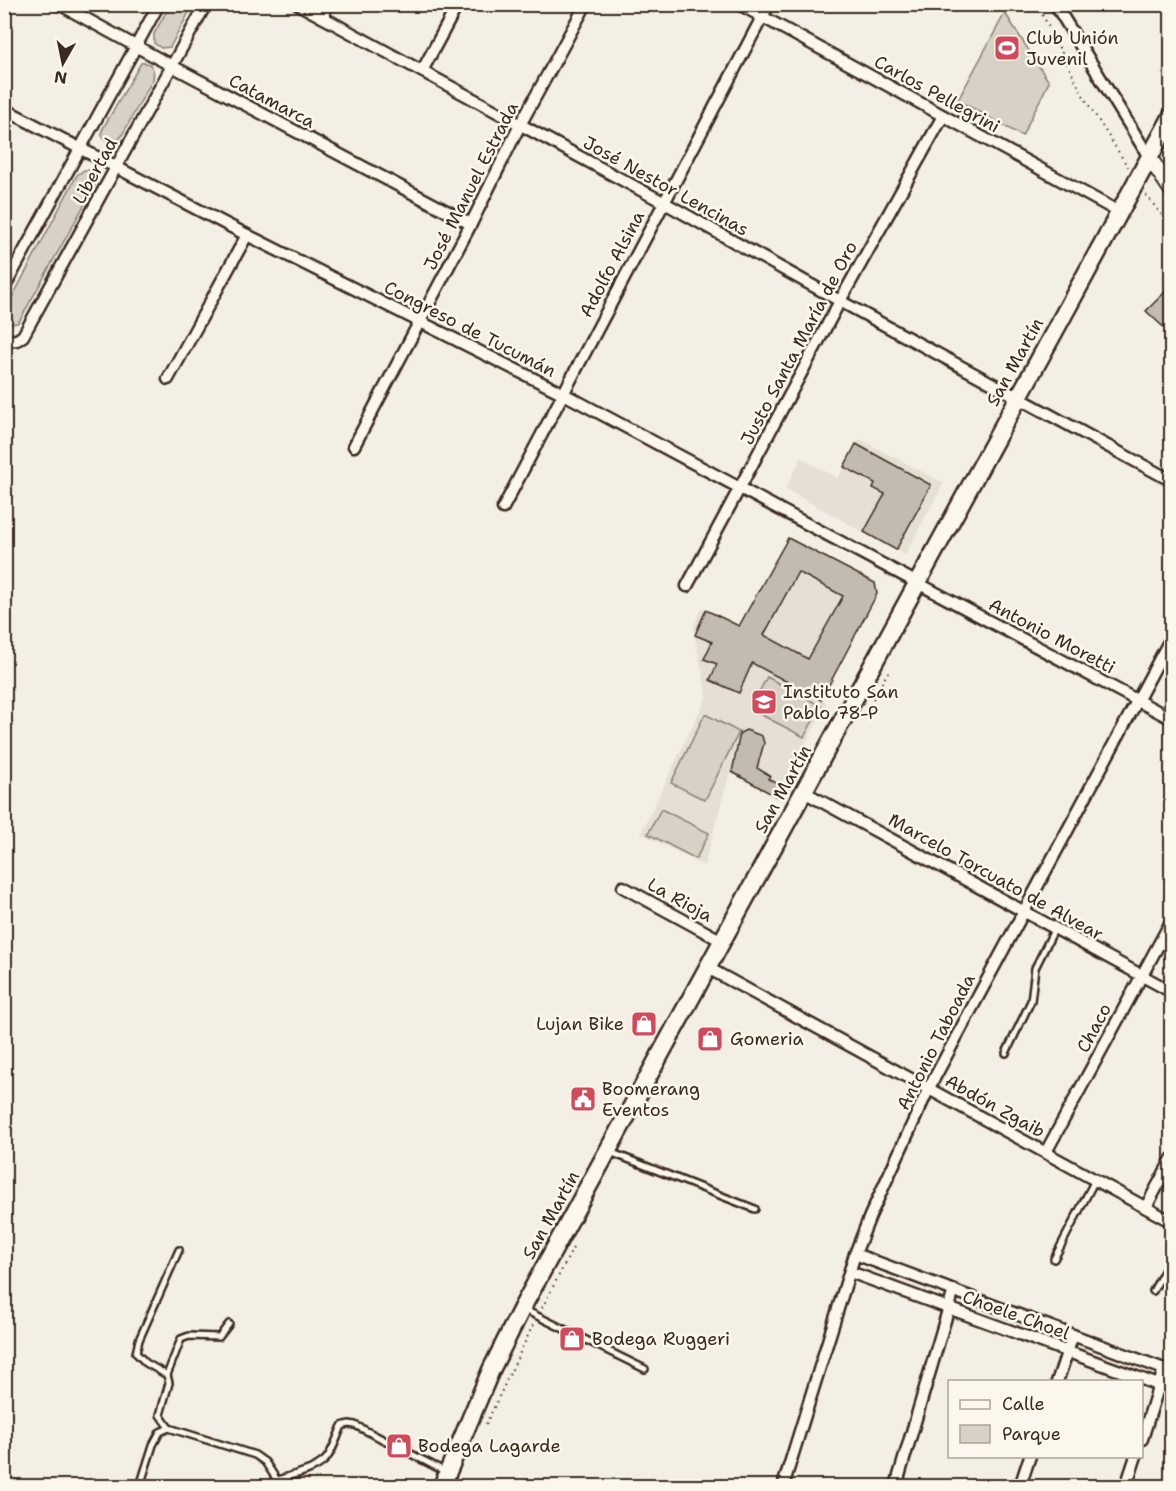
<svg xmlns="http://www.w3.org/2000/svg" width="1176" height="1491" font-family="'Shantell Sans',sans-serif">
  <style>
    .built { fill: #e5dfd4 }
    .green { fill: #d8d1c6; stroke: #8a7e72; stroke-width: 1.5 }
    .building { fill: #c3bbb0; stroke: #3b2a1e; stroke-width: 1.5; fill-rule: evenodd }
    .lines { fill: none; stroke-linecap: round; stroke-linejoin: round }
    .service-casing { stroke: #3b2a1e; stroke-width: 10 }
    .minor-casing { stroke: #3b2a1e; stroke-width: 15 }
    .tertiary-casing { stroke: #3b2a1e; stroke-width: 18 }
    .secondary-casing { stroke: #3b2a1e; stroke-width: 21 }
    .path { stroke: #3b2a1e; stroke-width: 2; stroke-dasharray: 1.5 4.5; stroke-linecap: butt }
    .service { stroke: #fbf7ec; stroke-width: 5 }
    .minor { stroke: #fbf7ec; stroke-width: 10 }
    .tertiary { stroke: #fbf7ec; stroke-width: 14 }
    .secondary { stroke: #fbf7ec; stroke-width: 16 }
    .labels { text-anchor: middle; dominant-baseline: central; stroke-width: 5; stroke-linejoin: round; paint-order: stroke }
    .poi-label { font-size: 18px; fill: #3b2a1e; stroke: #fbf7ec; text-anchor: start }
    .street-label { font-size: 18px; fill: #3b2a1e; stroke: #fbf7ec }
  </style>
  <rect width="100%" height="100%" fill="#f3efe4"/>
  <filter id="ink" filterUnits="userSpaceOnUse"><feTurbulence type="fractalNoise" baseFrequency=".0167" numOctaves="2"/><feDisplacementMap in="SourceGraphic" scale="12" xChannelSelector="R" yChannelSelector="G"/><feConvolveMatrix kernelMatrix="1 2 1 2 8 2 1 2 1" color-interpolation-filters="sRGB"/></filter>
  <g filter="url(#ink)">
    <g class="built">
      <polygon points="859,439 944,483 905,555 785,489 801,458 838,478"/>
      <polygon points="788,538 875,583 877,594 821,699 827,703 777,797 730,772 704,866 641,833 707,696 693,627 702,608 739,626"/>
    </g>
    <g class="green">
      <polygon points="170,5 193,5 170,47 161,48 154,43 154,34"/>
      <polygon points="1005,13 1049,82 1022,136 958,100"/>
      <path d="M141,63c11,-2 14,7 12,16l-32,58 -5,5h-9l-5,-6v-6z"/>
      <path d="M84,170h6c9,6 6,13 2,21l-72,129 -3,3 -8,1 -4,-5v-8l72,-136z"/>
      <polygon points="767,677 821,706 804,737 750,709"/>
      <polygon points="705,714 739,732 705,800 671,783"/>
      <polygon points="661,809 709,833 696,859 648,834"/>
    </g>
    <g class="building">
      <polygon points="1172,285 1172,335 1146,311"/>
      <polygon points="856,444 931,485 896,550 864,532 885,494 873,488 875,483 844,467"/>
      <path d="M788,538l87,45 2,11 -56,106 -69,-37 -13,30 -29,-13 7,-16 -13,-5 8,-17 -17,-7 11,-25 33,16zM798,572l45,24 -35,63 -44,-24z"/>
      <polygon points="746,730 762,736 764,743 757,768 770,776 768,779 783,786 777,797 732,772 740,733"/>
    </g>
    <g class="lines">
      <defs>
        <g id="service">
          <polyline points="1006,1053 1031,1001 1035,968 1055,928"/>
          <polyline points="610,1152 755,1209"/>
          <polyline points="1054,1259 1095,1180"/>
          <polyline points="1153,1291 1172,1257"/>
          <polyline points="523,1309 645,1369"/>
          <polyline points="167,1375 181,1339 189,1336 219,1337 229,1324"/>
          <polyline points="169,1428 160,1415 169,1383 167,1375 146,1363 136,1353 139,1340 179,1250"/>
          <polyline points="140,1486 153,1445 160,1432 169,1428 255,1455 265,1462 277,1480"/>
          <path d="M266,1486c18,-12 42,-11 58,-25 8,-7 13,-24 18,-35l7,-2 6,1 91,47"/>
        </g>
        <g id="minor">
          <polyline points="59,4 172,66 471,224"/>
          <polyline points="298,4 663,202 840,301 1172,481"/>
          <polyline points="739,4 1119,212"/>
          <polyline points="1055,4 1149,157"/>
          <polyline points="322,17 328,4"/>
          <polyline points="422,71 458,4"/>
          <polyline points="4,109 247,235 562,393 1172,719"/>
          <polyline points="4,288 159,4"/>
          <polyline points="4,341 17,340 23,336 206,4"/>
          <polyline points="168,379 247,235"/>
          <polyline points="354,446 471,224 520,125 586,4"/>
          <polyline points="503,508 769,4"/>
          <polyline points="687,586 840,301 943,116"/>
          <polyline points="804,792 1172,992"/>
          <polyline points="623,887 722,941"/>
          <polyline points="708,968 1172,1222"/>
          <polyline points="1046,1152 1172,920"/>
          <polyline points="1146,1207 1172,1159"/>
          <polyline points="855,1254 1172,1372"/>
          <polyline points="850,1272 1172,1390"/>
          <polyline points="1057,1382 1073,1335"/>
          <polyline points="1142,1439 1164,1369"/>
          <polyline points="783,1486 855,1254 870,1216 929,1088 1172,636"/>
          <polyline points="896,1486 954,1290"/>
          <polyline points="1020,1486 1030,1456"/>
          <polyline points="1126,1486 1136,1456"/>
        </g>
        <polyline id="tertiary" points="1149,157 1172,191"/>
        <polyline id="secondary" points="442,1486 491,1370 522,1308 1172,116"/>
      </defs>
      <use href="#service" class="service-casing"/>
      <use href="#minor" class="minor-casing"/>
      <use href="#tertiary" class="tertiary-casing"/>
      <use href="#secondary" class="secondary-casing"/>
      <g class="path">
        <polyline points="1037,4 1085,99 1128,167"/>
        <polyline points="1146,195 1172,228"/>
        <polyline points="873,699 889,670"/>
        <polyline points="542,1308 574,1246"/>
        <polyline points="486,1424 534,1323"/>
      </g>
      <use href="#service" class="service"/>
      <use href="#minor" class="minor"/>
      <use href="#tertiary" class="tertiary"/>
      <use href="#secondary" class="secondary"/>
    </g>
  </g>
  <defs>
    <symbol id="stadium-square" viewBox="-11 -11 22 22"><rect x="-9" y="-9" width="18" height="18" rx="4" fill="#d1495b" stroke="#fbf7ec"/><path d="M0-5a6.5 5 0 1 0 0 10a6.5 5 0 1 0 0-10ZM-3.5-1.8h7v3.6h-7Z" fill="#fff"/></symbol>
    <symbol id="school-square" viewBox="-11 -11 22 22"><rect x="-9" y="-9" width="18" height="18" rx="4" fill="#d1495b" stroke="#fbf7ec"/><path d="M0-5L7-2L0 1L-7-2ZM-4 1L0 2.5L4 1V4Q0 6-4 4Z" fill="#fff"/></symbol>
    <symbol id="shop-square" viewBox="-11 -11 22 22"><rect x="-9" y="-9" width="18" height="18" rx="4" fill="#d1495b" stroke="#fbf7ec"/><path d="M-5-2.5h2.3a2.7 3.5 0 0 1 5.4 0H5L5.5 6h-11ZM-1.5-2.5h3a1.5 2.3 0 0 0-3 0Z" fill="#fff"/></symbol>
    <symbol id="civic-square" viewBox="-11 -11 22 22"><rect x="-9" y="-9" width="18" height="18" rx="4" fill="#d1495b" stroke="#fbf7ec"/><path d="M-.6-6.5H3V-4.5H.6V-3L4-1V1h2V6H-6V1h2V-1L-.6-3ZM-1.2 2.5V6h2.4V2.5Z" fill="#fff"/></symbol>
  </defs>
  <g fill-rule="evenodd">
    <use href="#stadium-square" x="992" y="33" width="30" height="30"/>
    <use href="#school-square" x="749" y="687" width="30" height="30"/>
    <use href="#shop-square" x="629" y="1009" width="30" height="30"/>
    <use href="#shop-square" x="695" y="1024" width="30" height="30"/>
    <use href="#civic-square" x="568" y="1084" width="30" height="30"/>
    <use href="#shop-square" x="557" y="1324" width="30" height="30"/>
    <use href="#shop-square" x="384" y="1431" width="30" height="30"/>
  </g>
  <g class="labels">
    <g class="poi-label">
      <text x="1026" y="38">Club Unión<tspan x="1026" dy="21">Juvenil</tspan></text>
      <text x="783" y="692">Instituto San<tspan x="783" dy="21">Pablo 78-P</tspan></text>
      <text x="624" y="1024" text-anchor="end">Lujan Bike</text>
      <text x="730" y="1039">Gomeria</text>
      <text x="602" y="1089">Boomerang<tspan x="602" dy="21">Eventos</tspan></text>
      <text x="592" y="1339">Bodega Ruggeri</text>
      <text x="418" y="1446">Bodega Lagarde</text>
    </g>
    <g class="street-label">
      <text transform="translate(937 94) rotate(29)">Carlos Pellegrini</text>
      <text transform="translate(272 101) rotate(28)">Catamarca</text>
      <text transform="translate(95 171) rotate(-61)">Libertad</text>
      <text transform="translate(471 186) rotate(-63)">José Manuel Estrada</text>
      <text transform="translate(666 186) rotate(29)">José Nestor Lencinas</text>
      <text transform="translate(612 264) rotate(-62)">Adolfo Alsina</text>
      <text transform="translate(470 329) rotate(27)">Congreso de Tucumán</text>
      <text transform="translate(799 343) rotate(-62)">Justo Santa María de Oro</text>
      <text transform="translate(1015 362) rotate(-61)">San Martín</text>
      <text transform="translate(1052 636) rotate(28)">Antonio Moretti</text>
      <text transform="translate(783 789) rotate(-61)">San Martín</text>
      <text transform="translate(996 877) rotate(29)">Marcelo Torcuato de Alvear</text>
      <text transform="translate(680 900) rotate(29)">La Rioja</text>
      <text transform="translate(1094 1028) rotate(-62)">Chaco</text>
      <text transform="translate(936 1042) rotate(-63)">Antonio Taboada</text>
      <text transform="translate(995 1106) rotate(29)">Abdón Zgaib</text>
      <text transform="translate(551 1215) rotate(-61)">San Martín</text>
      <text transform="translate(1016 1315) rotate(20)">Choele Choel</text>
    </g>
  </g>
  <rect width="1176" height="1491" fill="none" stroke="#fbf7ec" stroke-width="24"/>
  <rect x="12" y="12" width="1152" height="1467" fill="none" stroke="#3b2a1e" stroke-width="2" filter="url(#ink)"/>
  <rect x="948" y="1380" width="195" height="78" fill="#fbf7ec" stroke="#aea59a" stroke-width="1.5"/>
  <rect x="960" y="1400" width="30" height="9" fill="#fbf7ec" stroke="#aea59a" stroke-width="1.5"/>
  <text x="1002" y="1410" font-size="18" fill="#3b2a1e">Calle</text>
  <rect x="960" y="1425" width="30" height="18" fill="#d8d1c6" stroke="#aea59a" stroke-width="1.5"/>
  <text x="1002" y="1440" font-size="18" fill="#3b2a1e">Parque</text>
  <g transform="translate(63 63) rotate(189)" stroke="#fbf7ec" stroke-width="4.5" paint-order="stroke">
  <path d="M0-4.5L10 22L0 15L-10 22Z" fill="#3b2a1e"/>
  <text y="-9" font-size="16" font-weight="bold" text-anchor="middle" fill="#3b2a1e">N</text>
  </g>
</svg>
